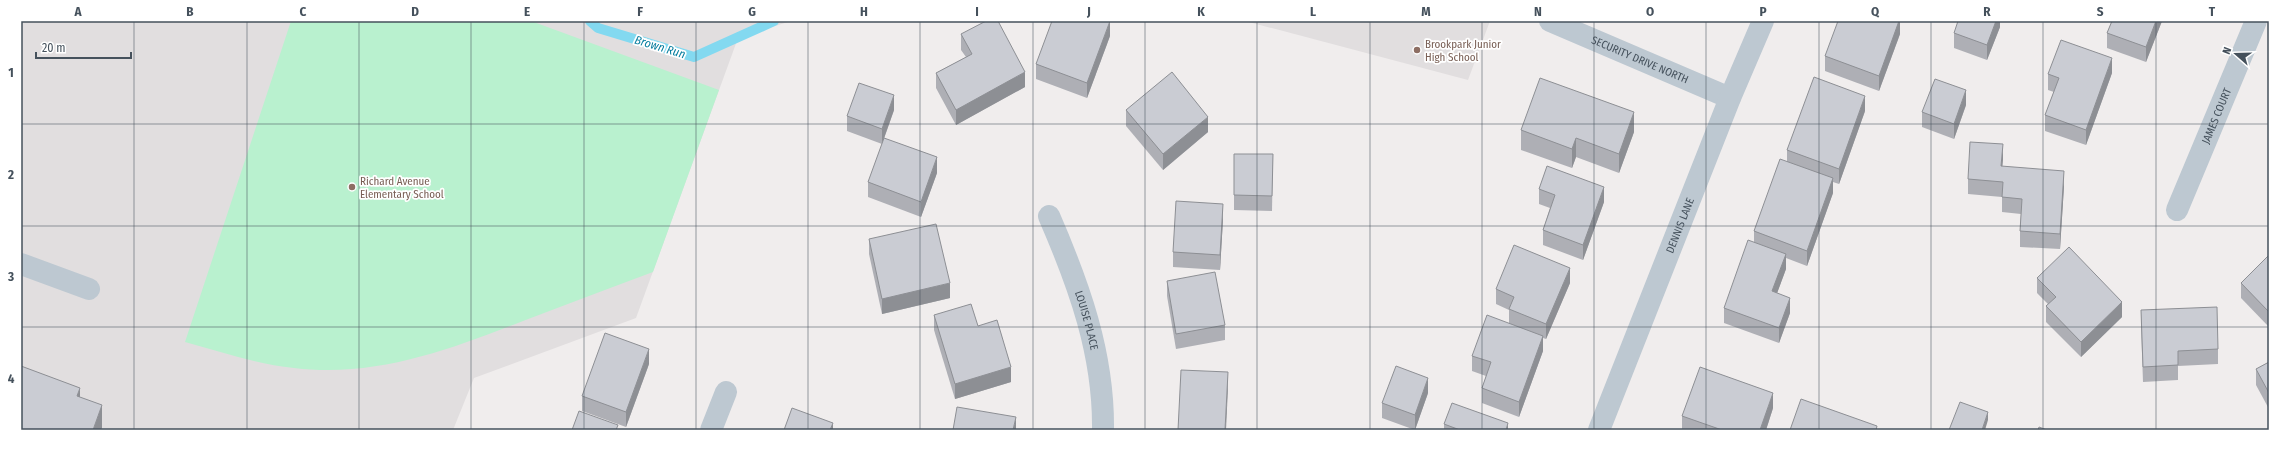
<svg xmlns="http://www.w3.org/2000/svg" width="2290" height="451" font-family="'Fira Sans Condensed',sans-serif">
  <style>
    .education { fill: #e1dedf }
    .green { fill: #b9f1cf }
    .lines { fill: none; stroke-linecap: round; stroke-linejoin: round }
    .stream { stroke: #83d9f0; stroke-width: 10 }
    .minor { stroke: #bdc8d1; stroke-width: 22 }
    .wall { fill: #aeafb5 }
    .shaded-wall { fill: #8d8f94 }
    .building { fill: #caccd3; stroke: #8d8f94 }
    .grid { fill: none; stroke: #45515c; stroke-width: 1; stroke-opacity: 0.55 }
    .education-dot { fill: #8d6e63; stroke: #fff; stroke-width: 1.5 }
    .labels { text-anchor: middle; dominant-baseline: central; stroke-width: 3.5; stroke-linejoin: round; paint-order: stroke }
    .education-label { font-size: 11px; fill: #785e54; stroke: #fff; text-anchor: start }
    .street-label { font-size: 11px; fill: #45515c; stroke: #fff }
    .water-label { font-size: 12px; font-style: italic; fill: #067e9f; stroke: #fff }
    .neatline { fill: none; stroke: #45515c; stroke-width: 1.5 }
    .grid-label { font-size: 13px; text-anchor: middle; font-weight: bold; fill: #45515c }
  </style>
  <rect width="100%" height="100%" fill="#f0eded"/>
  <g class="education">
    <polygon points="21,21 791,21 738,38 636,318 474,378 453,430 21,430"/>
    <polygon points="1245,21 1490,21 1468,80"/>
  </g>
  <path class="green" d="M291,21h240l188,69 -66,182c-44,16 -87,33 -130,49 -74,29 -148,57 -229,47 -37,-4 -73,-16 -109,-26z"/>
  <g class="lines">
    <polyline class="stream" points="590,21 598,28 694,57 774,21"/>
    <g class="minor">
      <path id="s1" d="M1550,21l180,77"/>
      <path id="s2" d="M2177,210l79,-189"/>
      <path id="s3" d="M1049,216c30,69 55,138 54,214"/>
      <polyline points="21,264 89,289"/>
      <polyline points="711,430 726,392"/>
      <path id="s4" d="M1599,430l131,-332 33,-77"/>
    </g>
  </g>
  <g class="wall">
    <polygon points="1900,21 1900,34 1879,91 1825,71 1825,56"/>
    <polygon points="2000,21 2000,27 1987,60 1954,48 1954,33"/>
    <polygon points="2112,21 2162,21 2146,62 2107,48 2107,33"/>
    <polygon points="961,34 1025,87 956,125 936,88 936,73 966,57 961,50"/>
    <polygon points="1110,36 1087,98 1036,79 1036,64"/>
    <polygon points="2112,73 2086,145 2045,131 2045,115 2054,92 2048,90 2048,74"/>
    <polygon points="1966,105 1954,139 1922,127 1922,112"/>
    <polygon points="894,110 882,144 847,131 847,116"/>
    <polygon points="1126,110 1208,132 1163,170 1126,126"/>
    <polygon points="1865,111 1839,184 1833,182 1833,193 1807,266 1786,258 1786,269 1777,293 1790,313 1779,343 1724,323 1724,308 1754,242 1754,231 1787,161 1787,150"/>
    <polygon points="1521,130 1634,132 1619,173 1576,157 1572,168 1521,150"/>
    <polygon points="1273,154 1272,211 1234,210 1234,195"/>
    <polygon points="2003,159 2002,167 2064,186 2060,249 2020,247 2020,231 2021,214 2002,212 2002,197 1968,194 1968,179"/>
    <polygon points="937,173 921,217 868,197 868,182"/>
    <polygon points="1539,189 1604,202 1583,260 1543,245 1543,230 1550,208 1539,204"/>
    <polygon points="1223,219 1220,270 1173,267 1173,252"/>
    <polygon points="869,239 950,298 882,314 869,254"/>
    <polygon points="2269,255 2269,327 2241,298 2241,283"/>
    <polygon points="2037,278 2122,317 2081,357 2046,322 2046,306 2048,304 2037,293"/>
    <polygon points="1167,281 1225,325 1225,340 1176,349 1167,296"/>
    <polygon points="1570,283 1546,339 1543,338 1543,351 1519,417 1482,403 1482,388 1486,376 1472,371 1472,356 1509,323 1509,310 1496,304 1496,289"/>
    <polygon points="2141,310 2218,349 2218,364 2178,366 2178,380 2143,382 2141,325"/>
    <polygon points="934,315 978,326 1011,382 955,399 934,330"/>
    <polygon points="2269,362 2269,409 2256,385 2256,369"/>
    <polygon points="649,364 626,427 582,411 582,396"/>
    <polygon points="1428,393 1415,430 1382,418 1382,403"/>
    <polygon points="1773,408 1766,430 1682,430 1682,416"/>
    <polygon points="1444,424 1508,430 1444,430"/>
  </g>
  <g class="shaded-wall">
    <polygon points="1110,21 1110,36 1087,98 1087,83"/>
    <polygon points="1899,21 1900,21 1900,34 1879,91 1879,76"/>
    <polygon points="1996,21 2000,21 2000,27 1987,60 1987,45"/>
    <polygon points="2156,21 2162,21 2146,62 2146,47"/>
    <polygon points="2112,58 2112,73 2086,145 2086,130"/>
    <polygon points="1025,72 1025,87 956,125 956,110"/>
    <polygon points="1966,90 1966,105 1954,139 1954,124"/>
    <polygon points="894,95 894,110 882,144 882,129"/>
    <polygon points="1865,96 1865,111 1839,184 1839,169"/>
    <polygon points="1634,112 1634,132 1619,173 1619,154"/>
    <polygon points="1208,117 1208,132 1163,170 1163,154"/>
    <polygon points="1576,138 1576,157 1572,168 1572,149"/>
    <polygon points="2003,144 2003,159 2001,182 2001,166"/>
    <polygon points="937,157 937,173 921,217 921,202"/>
    <polygon points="2064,171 2064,186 2060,249 2060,234"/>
    <polygon points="1833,178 1833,193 1807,266 1807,251"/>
    <polygon points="1604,187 1604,202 1583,260 1583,245"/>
    <polygon points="1223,204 1223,219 1220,270 1220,255"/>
    <polygon points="1786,254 1786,269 1772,307 1772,291"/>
    <polygon points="1570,268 1570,283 1546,339 1546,324"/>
    <polygon points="950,283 950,298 882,314 882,299"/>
    <polygon points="1790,298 1790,313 1779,343 1779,328"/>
    <polygon points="2122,302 2122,317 2081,357 2081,342"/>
    <polygon points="1543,336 1543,351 1519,417 1519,402"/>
    <polygon points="649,349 649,364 626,427 626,412"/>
    <polygon points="1011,367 1011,382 955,399 955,384"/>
    <polygon points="1228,372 1228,387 1226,430 1225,430"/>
    <polygon points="1428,378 1428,393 1415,430 1415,415"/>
    <polygon points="80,388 80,410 77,396"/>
    <polygon points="1773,393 1773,408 1766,430 1760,430"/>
    <polygon points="102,405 102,428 101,430 93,430"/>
    <polygon points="1988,412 1988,420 1985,430 1982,430"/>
    <polygon points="1016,417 1016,430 1013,430"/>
    <polygon points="833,423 833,430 830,430"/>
    <polygon points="1508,423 1508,430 1506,430"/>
  </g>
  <g class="building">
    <polygon points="986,21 998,21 1025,72 956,110 936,73 972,54 961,34"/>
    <polygon points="1052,21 1110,21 1087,83 1036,64"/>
    <polygon points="1838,21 1899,21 1879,76 1825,56"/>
    <polygon points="1958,21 1996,21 1987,45 1954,33"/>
    <polygon points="2112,21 2156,21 2146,47 2107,33"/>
    <polygon points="2061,40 2112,58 2086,130 2045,115 2059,78 2048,74"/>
    <polygon points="1172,72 1208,117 1163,154 1126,110"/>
    <polygon points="1814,77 1865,96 1839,169 1787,150"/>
    <polygon points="1540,78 1634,112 1619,154 1576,138 1572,149 1521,130"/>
    <polygon points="1935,79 1966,90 1954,124 1922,112"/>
    <polygon points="859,83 894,95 882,129 847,116"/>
    <polygon points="884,138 937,157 921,202 868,182"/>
    <polygon points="1970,142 2003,144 2001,166 2064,171 2060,234 2020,231 2022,199 2002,197 2003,182 1968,179"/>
    <polygon points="1234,154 1273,154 1272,196 1234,195"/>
    <polygon points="1780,159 1833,178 1807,251 1754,231"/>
    <polygon points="1547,166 1604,187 1583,245 1543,230 1555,195 1539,189"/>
    <polygon points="1176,201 1223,204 1220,255 1173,252"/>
    <polygon points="936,224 950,283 882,299 869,239"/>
    <polygon points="1748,240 1786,254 1772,291 1790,298 1779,328 1724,308"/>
    <polygon points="1514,245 1570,268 1546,324 1509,309 1514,297 1496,289"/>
    <polygon points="2069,247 2122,302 2081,342 2046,306 2056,297 2037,278"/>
    <polygon points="2269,255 2269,312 2241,283"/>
    <polygon points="1215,272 1225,325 1176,334 1167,281"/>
    <polygon points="971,304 978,326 997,320 1011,367 955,384 934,315"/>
    <polygon points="2217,307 2218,349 2178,351 2178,365 2143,367 2141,310"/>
    <polygon points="1487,315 1543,336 1519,402 1482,388 1491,362 1472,356"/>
    <polygon points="605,333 649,349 626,412 582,396"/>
    <polygon points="2269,362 2269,393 2256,369"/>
    <polygon points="21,366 80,388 77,396 102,405 93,430 21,430"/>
    <polygon points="1396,366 1428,378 1415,415 1382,403"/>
    <polygon points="1700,367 1773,393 1760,430 1722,430 1682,416"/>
    <polygon points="1181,370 1228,372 1225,430 1178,430"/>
    <polygon points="1801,399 1877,426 1876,430 1790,430"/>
    <polygon points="1960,402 1988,412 1982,430 1949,430"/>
    <polygon points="1452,403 1508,423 1506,430 1460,430 1444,424"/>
    <polygon points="957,407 1016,417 1013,430 953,430"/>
    <polygon points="792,408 833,423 830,430 784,430"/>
    <polygon points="579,411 618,425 616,430 572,430"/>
    <polygon points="2039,427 2047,430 2038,430"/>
  </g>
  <path class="grid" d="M134,21v409M247,21v409M359,21v409M471,21v409M584,21v409M696,21v409M808,21v409M920,21v409M1033,21v409M1145,21v409M1257,21v409M1370,21v409M1482,21v409M1594,21v409M1706,21v409M1819,21v409M1931,21v409M2043,21v409M2156,21v409M21,124h2248M21,226h2248M21,327h2248"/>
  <g class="education-dot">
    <circle cx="1417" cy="50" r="4"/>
    <circle cx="352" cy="187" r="4"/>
  </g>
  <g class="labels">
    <g class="education-label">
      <text x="1425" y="44">Brookpark Junior<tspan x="1425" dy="13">High School</tspan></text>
      <text x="360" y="181">Richard Avenue<tspan x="360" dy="13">Elementary School</tspan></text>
    </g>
    <g class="street-label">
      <text stroke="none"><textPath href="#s1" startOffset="98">SECURITY DRIVE NORTH</textPath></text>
      <text stroke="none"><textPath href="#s2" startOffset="102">JAMES COURT</textPath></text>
      <text stroke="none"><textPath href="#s4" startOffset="220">DENNIS LANE</textPath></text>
      <text stroke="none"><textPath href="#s3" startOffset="111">LOUISE PLACE</textPath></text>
    </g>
    <g class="water-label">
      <text transform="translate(660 47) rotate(17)">Brown Run</text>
    </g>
  </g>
  <rect width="2290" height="451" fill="none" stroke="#ffffff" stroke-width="44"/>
  <g transform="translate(2236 54) rotate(290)" stroke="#ffffff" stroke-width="3" paint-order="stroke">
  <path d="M0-3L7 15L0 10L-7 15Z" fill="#45515c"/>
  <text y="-6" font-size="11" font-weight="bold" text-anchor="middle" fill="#45515c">N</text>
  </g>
  <path d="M36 52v6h95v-6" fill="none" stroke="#45515c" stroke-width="2"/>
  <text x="42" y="52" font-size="12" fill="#45515c" stroke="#ffffff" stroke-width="3" paint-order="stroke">20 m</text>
  <rect x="22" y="22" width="2246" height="407" class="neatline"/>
  <g class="grid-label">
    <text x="78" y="16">A</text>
    <text x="190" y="16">B</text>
    <text x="303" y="16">C</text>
    <text x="415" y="16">D</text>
    <text x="527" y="16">E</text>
    <text x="640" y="16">F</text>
    <text x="752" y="16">G</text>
    <text x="864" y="16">H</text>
    <text x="977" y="16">I</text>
    <text x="1089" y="16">J</text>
    <text x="1201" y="16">K</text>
    <text x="1313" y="16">L</text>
    <text x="1426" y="16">M</text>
    <text x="1538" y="16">N</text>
    <text x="1650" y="16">O</text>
    <text x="1763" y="16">P</text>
    <text x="1875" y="16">Q</text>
    <text x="1987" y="16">R</text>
    <text x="2100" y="16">S</text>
    <text x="2212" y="16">T</text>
    <text x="11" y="77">1</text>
    <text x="11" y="179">2</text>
    <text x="11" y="281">3</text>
    <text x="11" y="383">4</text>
  </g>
</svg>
